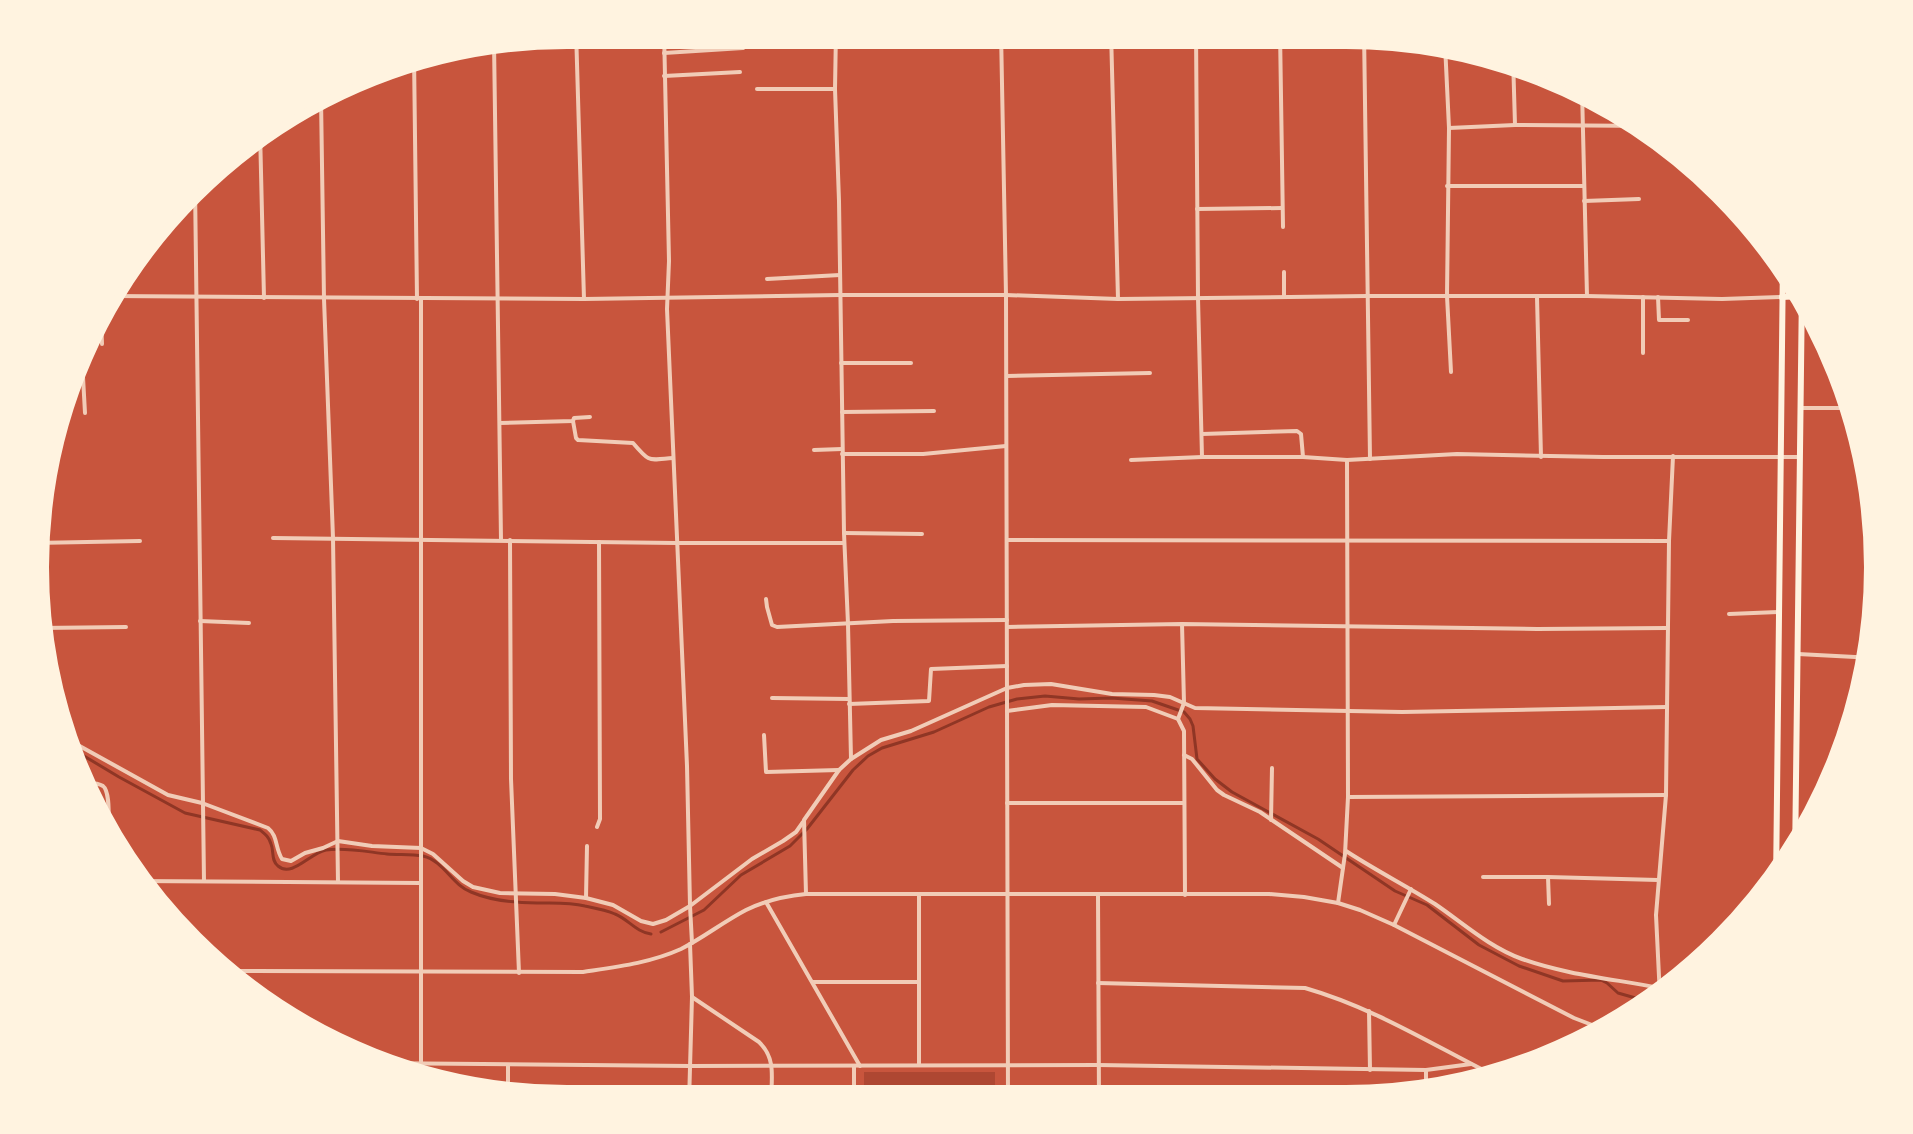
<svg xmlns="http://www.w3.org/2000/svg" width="1913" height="1134" font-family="'Golos Text',sans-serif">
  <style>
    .green { fill: #ae4732 }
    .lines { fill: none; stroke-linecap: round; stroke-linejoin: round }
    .stream { stroke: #8f3625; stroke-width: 3 }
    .minor { stroke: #f1ccb7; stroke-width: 4 }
    .tertiary { stroke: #f1ccb7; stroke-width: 4 }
    .primary { stroke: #fff3e0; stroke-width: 6 }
    .rim { fill: none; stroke: #fff3e0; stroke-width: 10 }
  </style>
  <rect width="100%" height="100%" fill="#c8553d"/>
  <rect class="green" x="864" y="1072" width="131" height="31"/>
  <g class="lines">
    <g class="stream">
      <path d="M59,741l60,36 66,36 75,17c5,4 9,7 11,14 3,7 0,17 7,22 14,12 32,-13 48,-16 19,-3 42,2 61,4 12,1 24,0 36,2 21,5 29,29 48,36 21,9 44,11 66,11 17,0 32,-1 48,3 10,2 21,4 30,8 13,5 21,18 36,20"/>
      <polyline points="661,932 704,910 741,875 790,846 807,829 853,770 868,756 882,748 934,732 989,707 1017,699 1045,696 1079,699 1111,698 1152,701 1184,712 1190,719 1193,726 1197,759 1215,779 1232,792 1318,839 1395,891 1427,905 1479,945 1519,966 1563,981 1601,980 1607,983 1618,993 1653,1003"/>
    </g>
    <g class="minor">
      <polyline points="576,30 584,299"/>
      <polyline points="664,30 669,261 667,309 687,766 690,906 692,943"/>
      <polyline points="1111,31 1118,299"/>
      <polyline points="1196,31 1198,298 1202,457"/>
      <polyline points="1280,31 1283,227"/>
      <polyline points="1364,31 1370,459"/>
      <polyline points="494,42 501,540"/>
      <polyline points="1445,44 1449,128 1447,296 1451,372"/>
      <polyline points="664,53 743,48 746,46 747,30"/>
      <polyline points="414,55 417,299"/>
      <polyline points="1513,57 1515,125"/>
      <polyline points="664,76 740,72"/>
      <polyline points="757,89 835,89"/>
      <polyline points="1582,90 1587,296"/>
      <polyline points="321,98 324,299 333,538 338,882"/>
      <polyline points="1449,128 1515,125 1652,126"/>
      <polyline points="260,130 264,298"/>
      <polyline points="195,186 204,881"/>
      <polyline points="1447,186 1584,186"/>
      <polyline points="1584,201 1639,199"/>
      <polyline points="1197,209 1282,208"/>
      <polyline points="1284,272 1284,297"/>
      <polyline points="767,279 840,275"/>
      <polyline points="111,296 584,299 840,295 1006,295 1118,299 1367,296 1587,296 1722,299 1782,297"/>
      <polyline points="1537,297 1541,457"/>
      <polyline points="1658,297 1659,320 1688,320"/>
      <polyline points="421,299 421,1081"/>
      <polyline points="101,314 102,344"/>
      <polyline points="1643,353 1643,297"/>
      <polyline points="841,363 911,363"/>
      <polyline points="68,376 83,377 85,413"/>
      <polyline points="1007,376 1150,373"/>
      <polyline points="1802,408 1856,408"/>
      <polyline points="842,412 934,411"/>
      <path d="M573,421l3,17 2,2 55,3c17,20 15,17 40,15"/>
      <polyline points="500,423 573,421 574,418 590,417"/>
      <polyline points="1202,434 1297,431 1301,434 1303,457"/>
      <polyline points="814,450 842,449"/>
      <polyline points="842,454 923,454 1006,446"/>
      <polyline points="1131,460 1202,457 1303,457 1347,460 1457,454 1603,457 1800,457"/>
      <polyline points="844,533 922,534"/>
      <polyline points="273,538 676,543 844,543"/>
      <polyline points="510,540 511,779 519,973"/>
      <polyline points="1007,540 1669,541"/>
      <polyline points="34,543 140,541"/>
      <polyline points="766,599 767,607 772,625 777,627 893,621 1007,620"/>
      <polyline points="1729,614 1778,612"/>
      <polyline points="200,621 249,623"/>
      <polyline points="1007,627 1182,624 1537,629 1667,628"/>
      <polyline points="40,628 126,627"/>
      <polyline points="1798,654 1874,658"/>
      <polyline points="772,698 849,699"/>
      <polyline points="849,704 929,701 931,669 1007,666"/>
      <polyline points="1007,711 1052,705 1146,707 1178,719 1184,731 1185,895"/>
      <polyline points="1178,719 1184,703 1182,624"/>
      <path d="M58,734l110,61 34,8 66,25c10,8 7,20 14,31l9,2 14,-8 18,-5 15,-7 34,5 49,2 12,6 30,27 10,6 27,6 55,1 31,4 27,7 28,16 12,3 13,-4 24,-14 62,-47 31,-18 13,-9 7,-10"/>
      <polyline points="764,735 766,772 839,770"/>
      <polyline points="1184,755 1192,759 1217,790 1224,795 1260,812 1343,868"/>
      <polyline points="851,759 881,740 911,731 1007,688 1024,685 1051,684 1112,694 1154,695 1170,697 1195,708 1402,712 1666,707"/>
      <path d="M82,783c6,0 15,-1 21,3 8,6 5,37 6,47"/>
      <polyline points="1348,797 1666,795"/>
      <polyline points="1007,803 1184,803"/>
      <polyline points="1271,820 1272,768"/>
      <polyline points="597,827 600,819 599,542"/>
      <path d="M1346,851c29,19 59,34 89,53 28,19 54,43 87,55 45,16 92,20 138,29"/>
      <polyline points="1483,877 1548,877 1658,880"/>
      <polyline points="1548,877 1549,904"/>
      <polyline points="134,881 421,883"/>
      <polyline points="806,894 804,820 839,770 851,759 848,624 844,533 839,201 835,89 836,30"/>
      <polyline points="1098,895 1099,1103"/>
      <polyline points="586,898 587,846"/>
      <polyline points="766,902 860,1066"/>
      <polyline points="1338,903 1345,854 1348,797 1347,460"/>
      <polyline points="1394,925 1411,889"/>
      <polyline points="813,982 919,982"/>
      <path d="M1098,983l207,5c70,20 131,59 196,91"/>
      <path d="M692,997l67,45c18,17 12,38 12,61"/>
      <polyline points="1660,997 1656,915 1666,795 1669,541 1673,456"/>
      <polyline points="1369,1011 1370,1070"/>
      <polyline points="369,1063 690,1066 1098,1065 1426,1070 1471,1064"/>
      <polyline points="919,1064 919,894"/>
      <polyline points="854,1066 854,1103"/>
      <polyline points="1426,1094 1426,1070"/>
      <polyline points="508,1098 508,1065"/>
      <polyline points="689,1103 692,997 690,944"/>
    </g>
    <g class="tertiary">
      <polyline points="1001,31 1006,295 1008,1103"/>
      <path d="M223,971l360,1c33,-5 67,-9 98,-23 22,-11 42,-27 65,-39 18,-9 40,-14 60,-16h463l35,3 34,6 22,7 34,15 180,93 39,15"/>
    </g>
    <g class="primary">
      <polyline points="1782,297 1802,296"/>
      <polyline points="1795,861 1802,287"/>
      <polyline points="1776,885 1783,257"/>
    </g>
  </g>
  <path d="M0 0H1913V1134H0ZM567 44H1346A523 523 0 0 1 1869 567V567A523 523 0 0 1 1346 1090H567A523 523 0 0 1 44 567V567A523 523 0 0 1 567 44Z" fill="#fff3e0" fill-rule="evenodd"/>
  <path class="rim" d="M567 44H1346A523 523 0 0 1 1869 567V567A523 523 0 0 1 1346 1090H567A523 523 0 0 1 44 567V567A523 523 0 0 1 567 44Z"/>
</svg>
